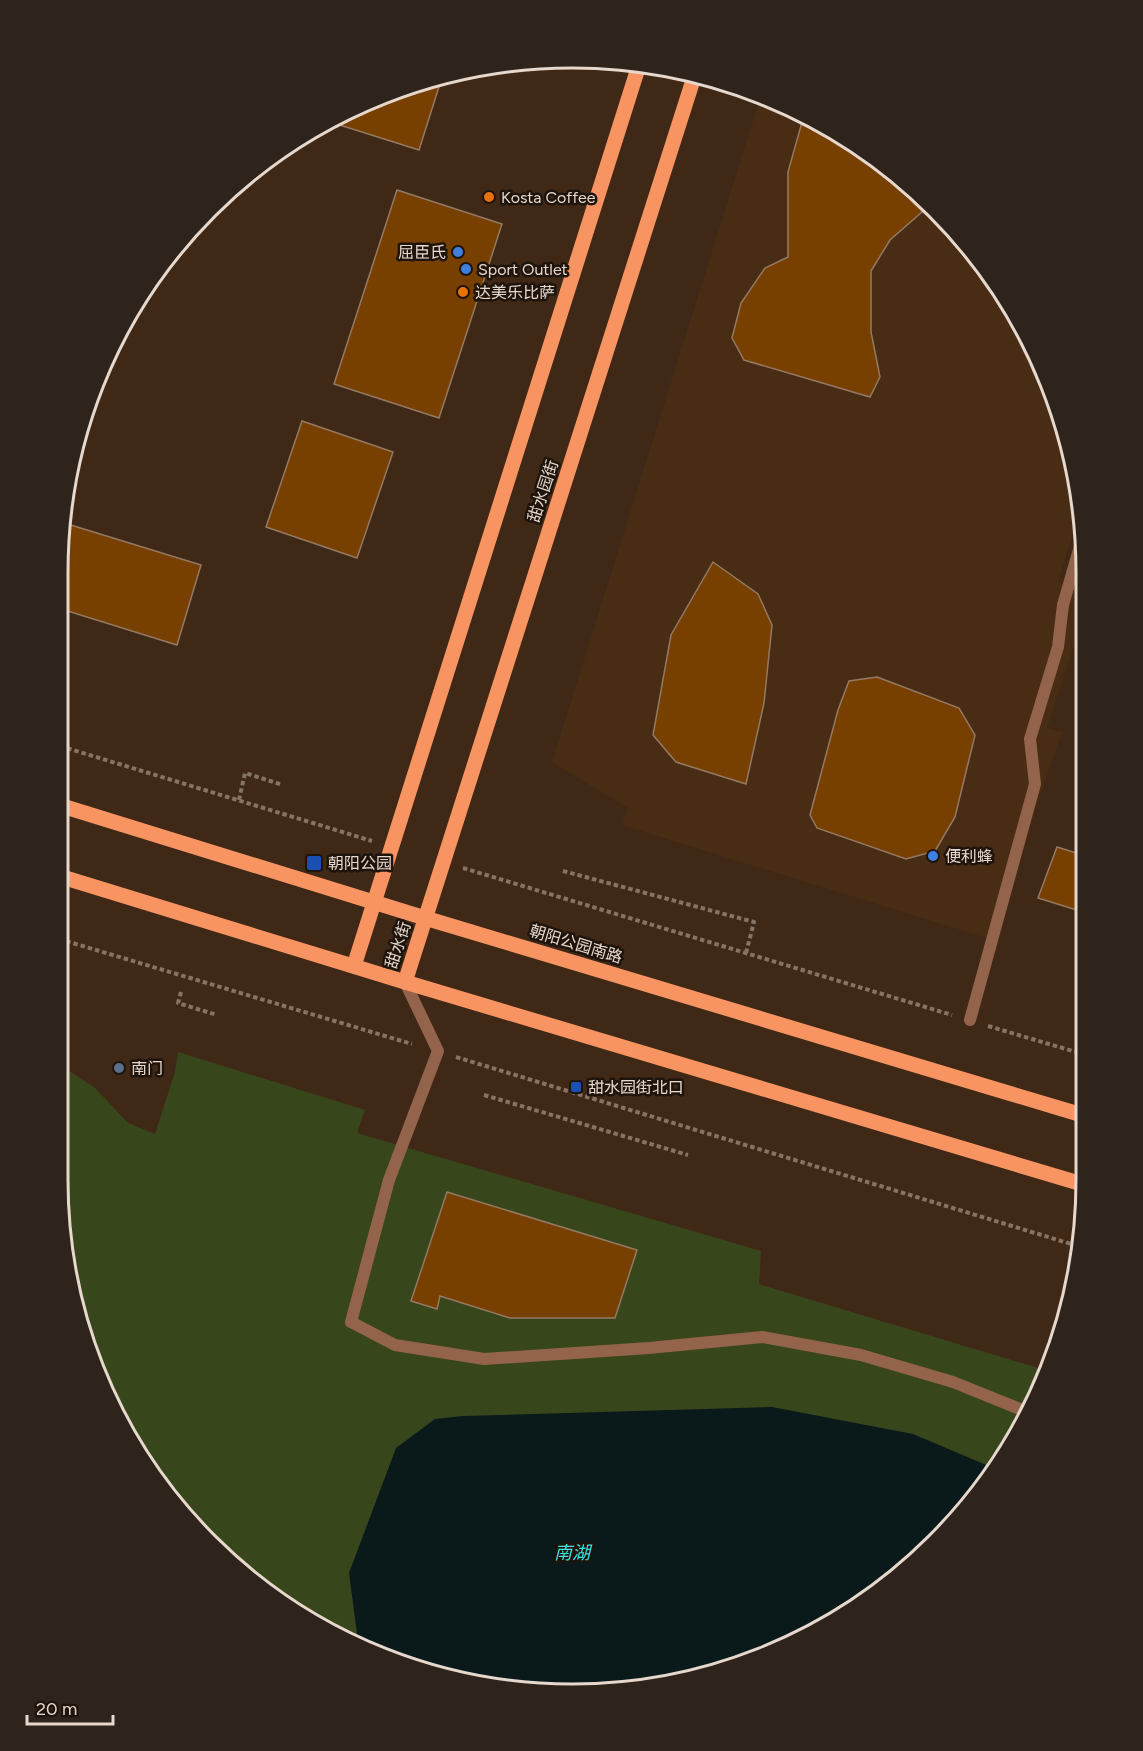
<svg xmlns="http://www.w3.org/2000/svg" width="1143" height="1751" font-family="Figtree,'Noto Sans SC',sans-serif">
  <style>
    .built { fill: #482c14 }
    .green { fill: #38461c }
    .water { fill: #0a1919 }
    .building { fill: #773f00; stroke: #947964; stroke-width: 1.5 }
    .lines { fill: none; stroke-linecap: round; stroke-linejoin: round }
    .path { stroke: #867364; stroke-width: 4; stroke-dasharray: 4.5 3; stroke-linecap: butt }
    .lane { stroke: #94634b; stroke-width: 12 }
    .primary { stroke: #f89462; stroke-width: 15 }
    .food-dot { fill: #e8710a; stroke: #1e140c; stroke-width: 2 }
    .shop-dot { fill: #3f7fe0; stroke: #1e140c; stroke-width: 2 }
    .transit-dot { fill: #1a4fb4; stroke: #1e140c; stroke-width: 2 }
    .service-dot { fill: #5c6f8a; stroke: #1e140c; stroke-width: 2 }
    .labels { text-anchor: middle; dominant-baseline: central; stroke-width: 5; stroke-linejoin: round; paint-order: stroke }
    .poi-label { font-size: 16px; fill: #e7d8cd; stroke: #1e140c; text-anchor: start }
    .street-label { font-size: 16px; fill: #e7d8cd; stroke: #1e140c }
    .water-label { font-size: 18px; font-style: italic; fill: #3ae4e5; stroke: #1e140c }
    .rim { fill: none; stroke: #e7d8cd; stroke-width: 3 }
  </style>
  <rect width="100%" height="100%" fill="#3f2916"/>
  <polygon class="built" points="761,95 828,126 910,184 979,258 1033,344 1069,439 1080,510 1058,582 1085,591 1085,612 1047,728 1062,732 990,939 622,825 628,808 552,762"/>
  <polygon class="green" points="178,1052 365,1110 357,1133 761,1251 759,1284 1048,1371 1047,1377 959,1518 857,1607 705,1676 571,1694 406,1667 259,1588 144,1466 84,1345 57,1179 58,1067 66,1069 95,1088 128,1123 155,1134 175,1072"/>
  <polygon class="water" points="772,1407 913,1434 991,1467 959,1518 857,1607 705,1676 571,1694 410,1667 358,1641 349,1573 396,1448 435,1419 463,1416"/>
  <g class="building">
    <polygon points="443,74 419,150 327,121 344,110"/>
    <polygon points="804,115 828,126 910,184 930,205 890,240 871,271 871,332 880,377 870,397 744,360 732,338 741,303 765,268 788,257 788,172"/>
    <polygon points="397,190 502,224 439,418 334,384"/>
    <polygon points="302,421 393,452 357,558 266,527"/>
    <polygon points="61,522 201,565 177,645 61,609"/>
    <polygon points="713,562 758,594 772,625 764,703 746,784 676,762 653,735 671,635"/>
    <polygon points="877,677 959,708 975,735 955,817 935,851 906,859 817,828 810,815 838,710 849,681"/>
    <polygon points="1057,847 1083,855 1083,912 1038,898"/>
    <polygon points="447,1192 637,1250 615,1318 510,1318 440,1296 437,1309 411,1301"/>
  </g>
  <g class="lines">
    <g class="path">
      <polyline points="60,746 372,841"/>
      <polyline points="239,800 245,773 283,785"/>
      <polyline points="463,868 952,1015"/>
      <polyline points="563,871 754,922 746,953"/>
      <polyline points="59,939 412,1044"/>
      <polyline points="181,992 178,1003 217,1015"/>
      <polyline points="988,1026 1083,1054"/>
      <polyline points="456,1057 1081,1247"/>
      <polyline points="484,1095 688,1155"/>
    </g>
    <g class="lane">
      <polyline points="405,982 438,1051 389,1180 351,1322 395,1345 484,1359 649,1348 762,1337 861,1355 953,1382 1025,1411"/>
      <polyline points="970,1020 1035,784 1030,739 1058,647 1063,605 1084,532"/>
    </g>
    <g class="primary">
      <polyline points="59,805 425,918 1082,1115"/>
      <polyline points="59,876 405,982 1082,1184"/>
      <polyline points="354,966 640,62"/>
      <polyline points="405,982 695,74"/>
    </g>
  </g>
  <g class="food-dot">
    <circle cx="489" cy="197" r="6"/>
    <circle cx="463" cy="292" r="6"/>
  </g>
  <g class="shop-dot">
    <circle cx="458" cy="252" r="6"/>
    <circle cx="466" cy="269" r="6"/>
    <circle cx="933" cy="856" r="6"/>
  </g>
  <g class="transit-dot">
    <rect x="306" y="855" width="16" height="16" rx="3"/>
    <rect x="570" y="1081" width="12" height="12" rx="3"/>
  </g>
  <circle class="service-dot" cx="119" cy="1068" r="6"/>
  <g class="labels">
    <g class="poi-label">
      <text x="501" y="197">Kosta Coffee</text>
      <text x="446" y="252" text-anchor="end">屈臣氏</text>
      <text x="478" y="269">Sport Outlet</text>
      <text x="475" y="292">达美乐比萨</text>
      <text x="945" y="856">便利蜂</text>
      <text x="328" y="863">朝阳公园</text>
      <text x="131" y="1068">南门</text>
      <text x="588" y="1087">甜水园街北口</text>
    </g>
    <g class="street-label">
      <text transform="translate(543 491) rotate(-72)">甜水园街</text>
      <text transform="translate(576 944) rotate(17)">朝阳公园南路</text>
      <text transform="translate(398 945) rotate(-72)">甜水街</text>
    </g>
    <g class="water-label">
      <text x="572" y="1553">南湖</text>
    </g>
  </g>
  <path d="M0 0H1143V1751H0ZM572 68H572A504 504 0 0 1 1076 572V1180A504 504 0 0 1 572 1684H572A504 504 0 0 1 68 1180V572A504 504 0 0 1 572 68Z" fill="#2e241b" fill-rule="evenodd"/>
  <path class="rim" d="M572 68H572A504 504 0 0 1 1076 572V1180A504 504 0 0 1 572 1684H572A504 504 0 0 1 68 1180V572A504 504 0 0 1 572 68Z"/>
  <path d="M27 1715v9h86v-9" fill="none" stroke="#e7d8cd" stroke-width="3"/>
  <text x="36" y="1715" font-size="18" fill="#e7d8cd" stroke="#1e140c" stroke-width="4.5" paint-order="stroke">20 m</text>
</svg>
